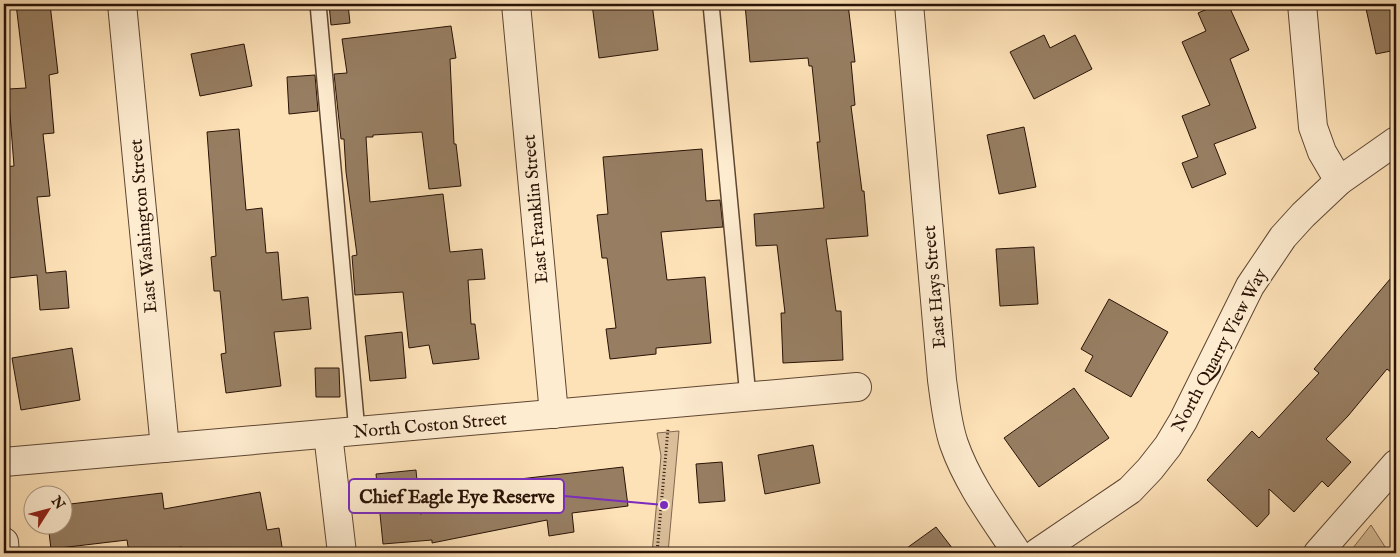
<svg xmlns="http://www.w3.org/2000/svg" width="1400" height="557" font-family="'IM FELL English',serif">
<style>
.green{fill:#d9be99;stroke:#816850}
.building{fill:#977e62;stroke:#291306}
.lines{fill:none;stroke-linecap:round;stroke-linejoin:round}
.service-casing{stroke:#5e4632;stroke-width:18}
.minor-casing{stroke:#5e4632;stroke-width:30}
.path{stroke:#291306;stroke-width:3;stroke-dasharray:1 2.5;stroke-linecap:butt}
.service{stroke:#feecd0;stroke-width:15}
.minor{stroke:#feecd0;stroke-width:28}
.labels{text-anchor:middle;stroke-width:5;stroke-linejoin:round;paint-order:stroke}
.street-label{font-size:18px;fill:#291306;stroke:#feecd0}
.leader{fill:none;stroke:#7b2cbf;stroke-width:2}
.callout-dot{fill:#7b2cbf;stroke:#feecd0;stroke-width:2}
.callout{fill:#feecd0;stroke:#7b2cbf;stroke-width:2}
.callout-label{font-size:19px;text-anchor:middle;font-weight:bold;fill:#291306}
</style>
<rect width="100%" height="100%" fill="#fde1b7"/>
<filter id="stains"><feTurbulence type="fractalNoise" baseFrequency=".004" numOctaves="4"/><feColorMatrix values="0 0 0 0 .2 0 0 0 0 .09 0 0 0 0 .02 0 0 0 .5 -.17"/></filter>
<radialGradient id="worn" r=".72"><stop offset=".6" stop-color="#630" stop-opacity="0"/><stop offset="1" stop-color="#630" stop-opacity=".3"/></radialGradient>
<g class="green">
<path d="M679 431 668 553H652L661 456 657 433Z"/>
<path d="M1371 525 1389 553H1349Z"/>
</g>
<g class="building">
<path d="M16 4H50L58 73 49 75 54 133 43 134 50 196 37 197 46 273 66 271 69 308 40 310 37 275 8 278 5 254H4V167L14 166 8 89 26 88Z"/>
<path d="M329 4H348L350 23 331 25Z"/>
<path d="M592 4H652L658 50 599 58Z"/>
<path d="M745 4H848L855 62H851L855 105 851 106 862 191H864L868 236 826 239 836 311H841L843 360 783 363 781 313H785L777 245 756 246 754 214 824 208 817 142H820L812 66H809L808 58 750 62Z"/>
<path d="M1219 4H1228L1249 50 1230 59 1256 128 1214 144 1226 174 1192 188 1182 163 1198 157 1182 116 1210 105 1182 42 1206 31 1198 13Z"/>
<path d="M1365 4H1396V50L1376 54Z"/>
<path d="M451 26 456 58 450 59 454 144H456L461 186 429 189 422 132 373 135V137H366L370 202 443 194 450 252 482 249 485 279 468 280 471 324H475L479 359 433 364 429 345 409 348 403 292 355 295 352 256 357 255 346 172 344 139H341L334 74 347 73 342 39Z"/>
<path d="M1044 35 1050 48 1075 35 1092 69 1034 99 1010 52Z"/>
<path d="M244 44 252 86 200 96 191 54Z"/>
<path d="M315 75 318 111 289 114 287 77Z"/>
<path d="M1024 127 1036 187 999 194 987 135Z"/>
<path d="M239 129 246 210 262 208 266 253 278 252 282 300 308 297 311 329 274 332 281 386 226 393 221 354 226 353 220 291H214L211 257 216 256 207 132Z"/>
<path d="M702 149 706 201 720 200 723 227 661 232 667 280 705 277 711 343 656 348V354L610 359 606 329 616 328 607 258H602L597 215 608 214 603 157Z"/>
<path d="M1034 247 1038 304 1000 306 996 249Z"/>
<path d="M1396 272V376L1387 369 1348 416 1326 439 1351 462 1328 487 1322 481 1294 512 1269 489V514L1257 527 1207 480 1252 431 1259 438 1319 373 1314 369Z"/>
<path d="M1109 299 1168 332 1131 397 1085 371 1093 356 1081 349Z"/>
<path d="M402 332 406 378 370 381 365 336Z"/>
<path d="M72 348 80 400 21 410 12 358Z"/>
<path d="M315 368H339L340 397H316Z"/>
<path d="M1074 388 1109 438 1039 487 1004 438Z"/>
<path d="M813 445 820 483 765 494 758 455Z"/>
<path d="M722 462 725 501 699 503 696 464Z"/>
<path d="M623 467 628 506 572 513 574 532 549 536 547 520 432 543V540L383 544 376 474 416 470 420 514 460 506 457 491 511 480Z"/>
<path d="M260 492 267 530 279 528 283 553H183L182 547 129 553 127 540 51 549 48 524H62V505L162 493 164 509Z"/>
<path d="M936 527 956 553H900Z"/>
</g>
<g class="lines">
<defs>
<g id="service">
<path d="M318 4 357 431"/>
<path d="M711 4 748 397"/>
</g>
<g id="minor">
<path d="M122 4 165 448"/>
<path d="M516 4 554 414"/>
<path d="M909 4 942 380C945 401 947 424 954 444 968 484 994 518 1017 553"/>
<path d="M1302 4 1313 127 1322 152 1339 181"/>
<path d="M328 434 342 553"/>
<path d="M4 462 857 387"/>
<path d="M4 542 5 553"/>
<path d="M1037 553 1130 490 1150 469 1168 446 1183 421 1250 286 1283 237 1303 215 1339 181 1396 141"/>
<path d="M1318 553 1396 464"/>
</g>
</defs>
<use href="#service" class="service-casing"/>
<use href="#minor" class="minor-casing"/>
<path class="path" d="M657 553 668 429"/>
<use href="#service" class="service"/>
<use href="#minor" class="minor"/>
</g>
<g class="labels">
<g class="street-label">
<text transform="translate(535 209) rotate(-95)" y="6">East Franklin Street</text>
<text transform="translate(143 226) rotate(-95)" y="6">East Washington Street</text>
<text transform="translate(934 287) rotate(-95)" y="6">East Hays Street</text>
<text transform="translate(1219 350) rotate(-62)" y="6">North Quarry View Way</text>
<text transform="translate(430 425) rotate(-5)" y="6">North Coston Street</text>
</g>
</g>
<path class="leader" d="M664 505L564 496"/>
<circle class="callout-dot" cx="664" cy="505" r="5"/>
<rect class="callout" x="349" y="479" width="215" height="34" rx="5"/>
<g class="callout-label">
<text x="457" y="503">Chief Eagle Eye Reserve</text>
</g>
<rect width="1400" height="557" fill="none" stroke="#fde1b7" stroke-width="20"/>
<rect x="5" y="5" width="1390" height="547" fill="none" stroke="#291306" stroke-width="2.5"/>
<rect x="10" y="10" width="1380" height="537" fill="none" stroke="#291306"/>
<g transform="translate(48 510) rotate(54)"><circle r="24" fill="#feecd0" stroke="#a9957f"/>
<path d="M0-4L9 19L0 12L-9 19Z" fill="#8f2418"/>
<text y="-8" font-size="14" font-weight="bold" text-anchor="middle" fill="#291306">N</text>
</g>
<rect width="100%" height="100%" filter="url(#stains)"/>
<rect width="100%" height="100%" fill="url(#worn)"/>
</svg>
